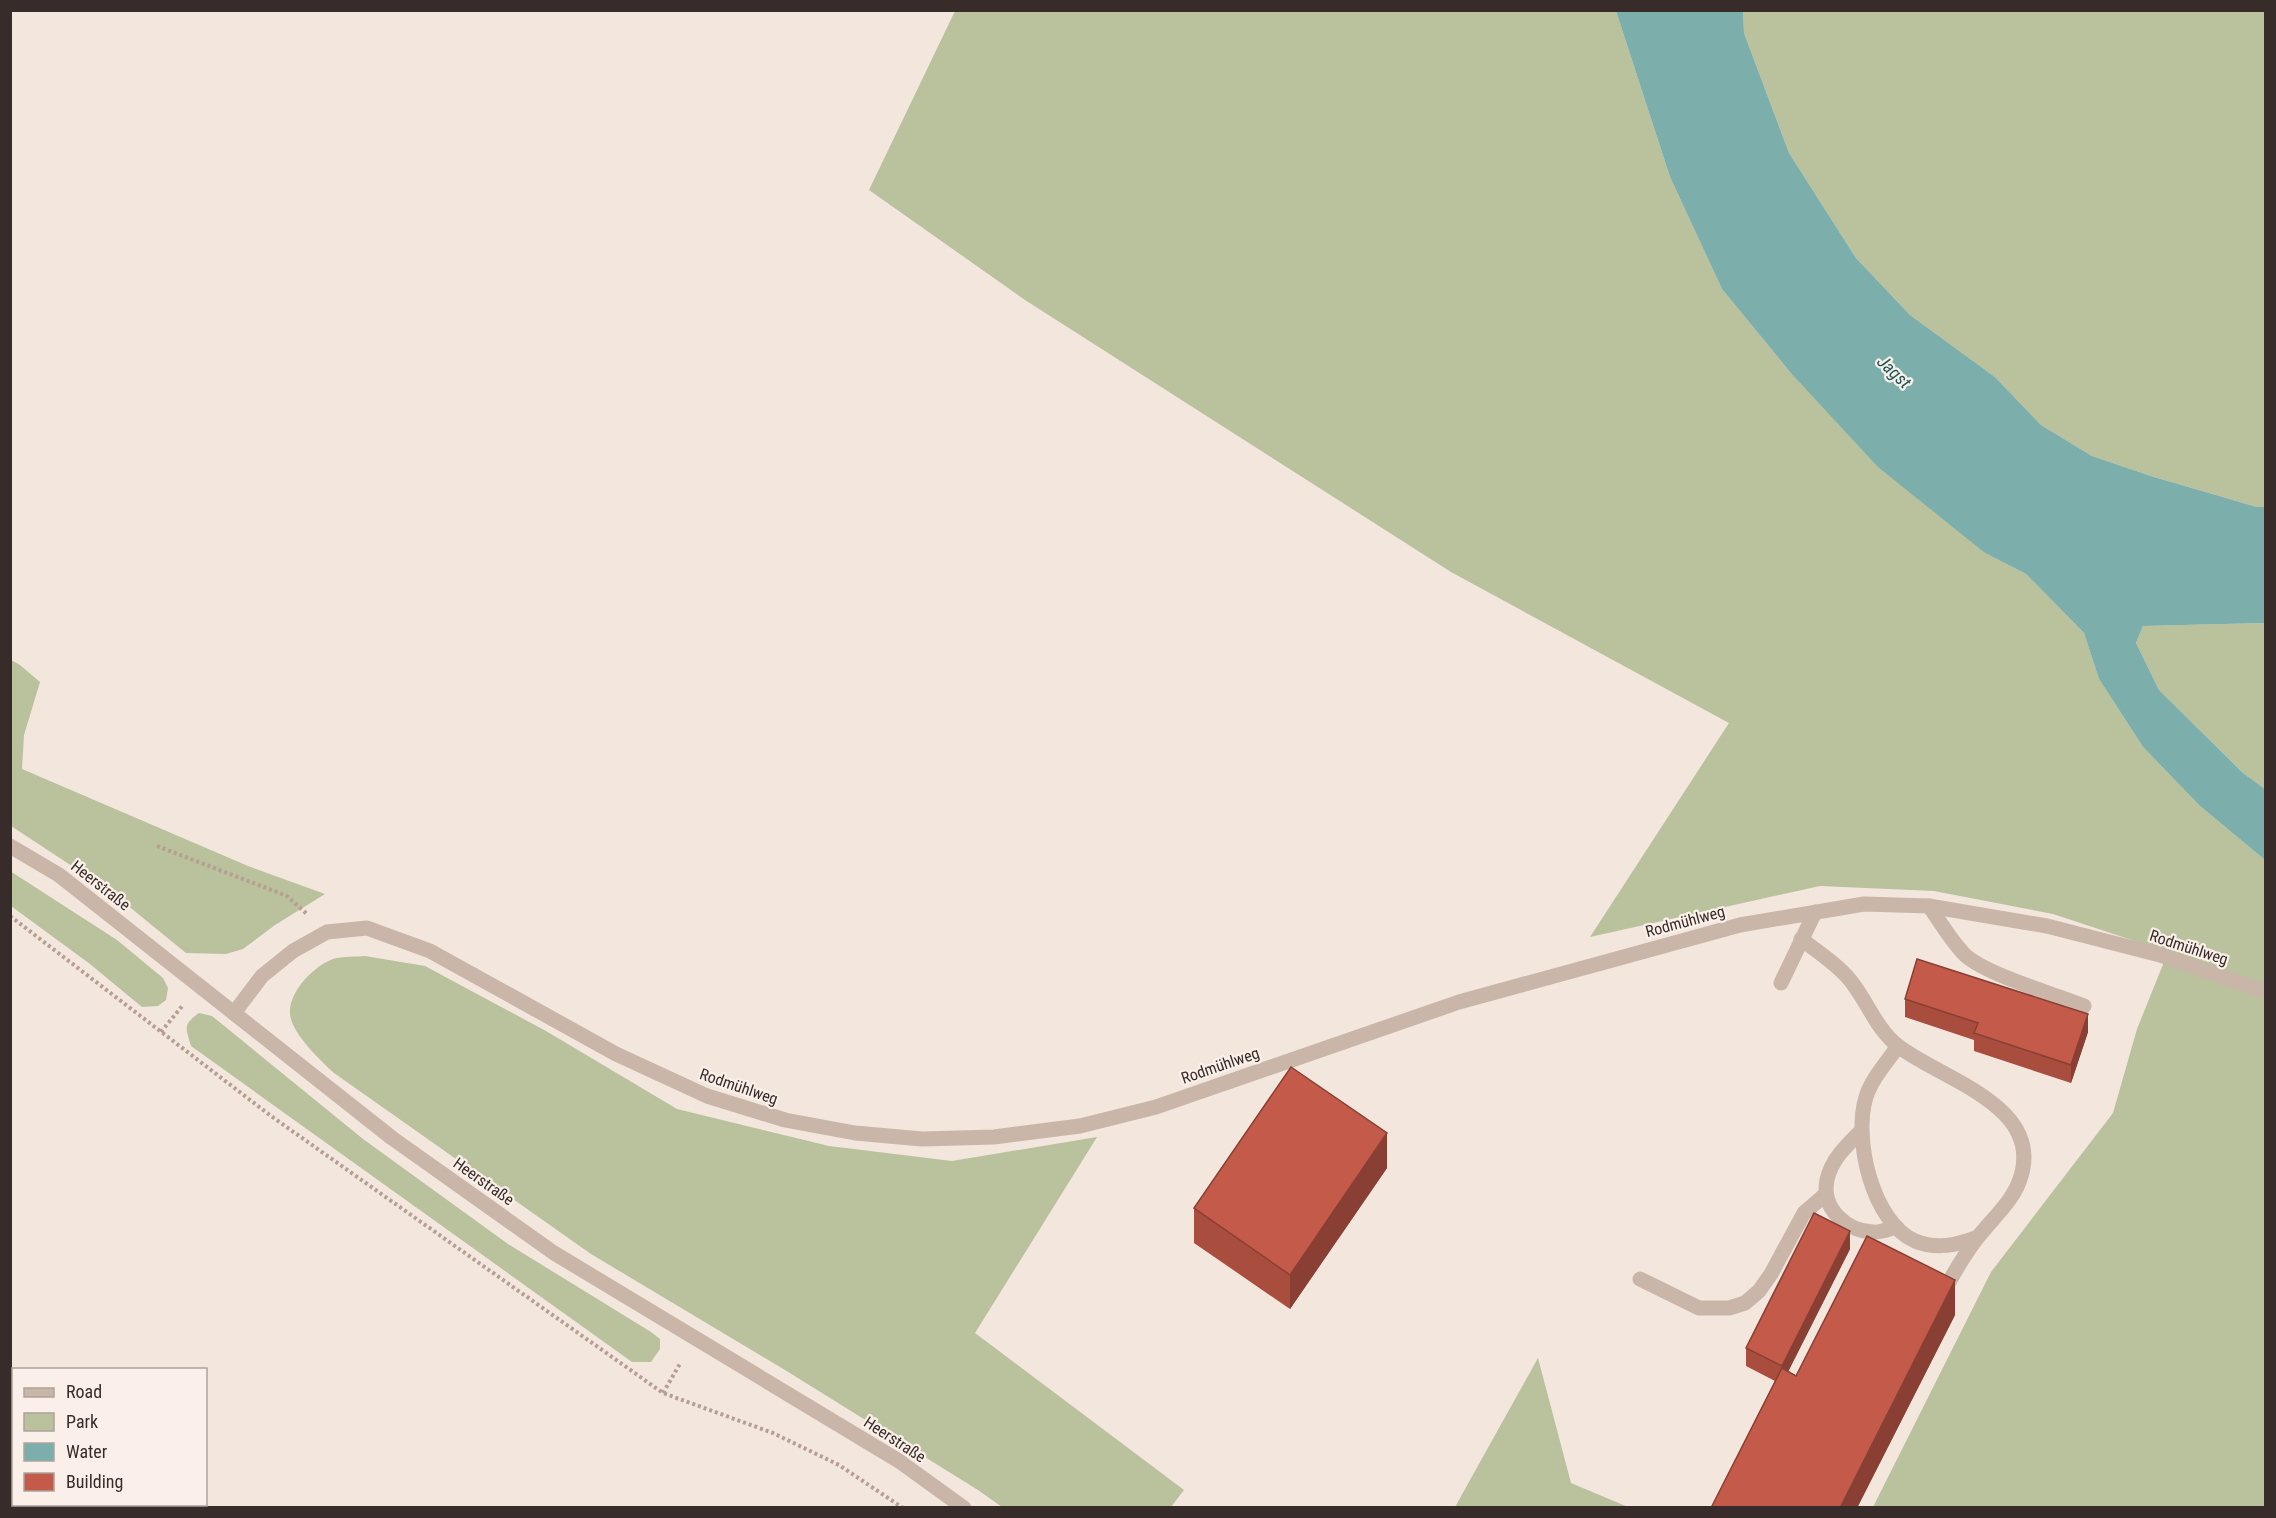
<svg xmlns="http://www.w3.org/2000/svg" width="2276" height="1518" font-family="'Roboto Condensed',sans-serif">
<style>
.green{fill:#b9c19d}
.water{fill:#7cafac}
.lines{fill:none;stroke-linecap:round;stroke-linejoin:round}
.path{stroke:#b69e93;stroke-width:4;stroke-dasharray:3 3;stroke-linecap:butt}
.minor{stroke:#cab5a9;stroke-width:15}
.wall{fill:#a94d3f}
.shaded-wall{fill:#893f33}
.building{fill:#c45a49;stroke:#893f33;stroke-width:1.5}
.labels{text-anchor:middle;stroke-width:4.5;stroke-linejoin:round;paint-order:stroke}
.street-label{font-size:16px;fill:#372c29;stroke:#faf0e9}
.water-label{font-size:18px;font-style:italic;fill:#1f5856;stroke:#faf0e9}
</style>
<rect width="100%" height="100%" fill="#f2e6dd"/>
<g class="green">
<path d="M955 11H1616L1670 177 1722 289 1790 372 1985 553 2026 574 2084 633 2099 679 2143 747 2200 806 2265 860V1507H1873L1991 1272 2113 1113 2137 1029 2168 952 2053 914 1934 891 1820 886 1590 937 1729 723 1451 572 1025 300 869 190Z"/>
<path d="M1743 11H2265V507H2257L2154 477 2092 456 2041 425 1995 377 1910 315 1856 258 1789 153 1744 33Z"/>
<path d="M2265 623V789L2243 773 2159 690 2136 643 2143 626Z"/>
<path d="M11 660 20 665 40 682 24 735 22 769 248 866 325 894 275 925 243 949 226 954 186 953 110 891 11 826Z"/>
<path d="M10 871 117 940 163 978 168 988 166 1000 158 1006 142 1007 90 964 11 906Z"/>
<path d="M365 956 425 966 546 1031 677 1109 829 1146 952 1161 1097 1137 975 1333 1184 1490 1171 1507H1002L978 1490 785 1370 591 1254 334 1073C320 1060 296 1037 291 1019 284 996 313 966 333 959 343 956 356 957 365 956Z"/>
<path d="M199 1013 212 1016 363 1139 508 1244 651 1332 660 1339V1349L651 1362H632L191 1046C186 1028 182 1025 199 1013Z"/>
<path d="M1538 1358 1571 1483 1628 1507H1455Z"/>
</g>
<path class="water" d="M1616 11H1743L1744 33 1789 153 1856 258 1910 315 1995 377 2041 425 2092 456 2154 477 2257 507H2265V623L2143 626 2136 643 2159 690 2243 773 2265 789V860L2200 806 2143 747 2099 679 2084 633 2026 574 1985 553 1878 467 1790 372 1722 289 1670 177Z"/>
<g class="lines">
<g class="path">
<path d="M157 846 287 896 307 914"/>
<path d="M10 916 271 1116 663 1393 773 1433 839 1465 903 1508"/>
<path d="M161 1032 183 1005"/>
<path d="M663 1393 681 1362"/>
</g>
<g class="minor">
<path d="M10 846 59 875 392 1138 554 1253 899 1461 964 1508"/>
<path d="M1929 906C1941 923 1951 941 1965 955 1987 975 2054 994 2084 1006"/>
<path d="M1801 939C1818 952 1837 964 1850 980 1868 1002 1876 1029 1898 1046 1942 1080 2048 1106 2019 1182 2011 1203 1992 1219 1978 1237 1964 1255 1953 1274 1942 1295"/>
<path d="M1781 983 1815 912"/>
<path d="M234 1013 262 976 293 951 327 932 367 928 430 951 616 1054 707 1096 785 1120 855 1133 922 1139 994 1137 1080 1126 1156 1107 1459 1002 1740 925 1864 904 1929 906 2047 926 2160 955 2266 992"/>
<path d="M1898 1046C1887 1062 1872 1078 1866 1097 1853 1138 1872 1222 1915 1241 1937 1250 1957 1245 1978 1237"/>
<path d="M1861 1131C1847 1145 1831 1160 1827 1180 1821 1208 1846 1231 1873 1232 1880 1233 1889 1229 1896 1227"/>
<path d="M1640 1279 1699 1308H1729L1745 1303 1759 1291 1771 1274 1804 1213 1826 1194"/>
</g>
</g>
<g class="wall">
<path d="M1905 999 2088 1032 2071 1083 1974 1051V1040L1905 1017Z"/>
<path d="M1387 1168 1290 1309 1194 1243V1208Z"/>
<path d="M1850 1249 1788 1371 1796 1376 1955 1315 1857 1508H1711L1775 1381 1746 1366V1348Z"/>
</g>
<g class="shaded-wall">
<path d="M2088 1014V1032L2071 1083V1065Z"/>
<path d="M1387 1133V1168L1290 1309V1275Z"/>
<path d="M1850 1231V1249L1782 1384V1366Z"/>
<path d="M1955 1280V1315L1857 1508H1840Z"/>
</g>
<g class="building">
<path d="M1917 959 2088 1014 2071 1065 1974 1033 1978 1023 1905 999Z"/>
<path d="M1291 1067 1387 1133 1290 1275 1194 1208Z"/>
<path d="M1814 1213 1850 1231 1782 1366 1746 1348Z"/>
<path d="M1867 1236 1955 1280 1840 1508H1711L1782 1368 1796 1376Z"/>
</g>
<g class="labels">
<g class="street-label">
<text transform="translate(101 885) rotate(38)" y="6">Heerstraße</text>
<text transform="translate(1685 921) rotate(-15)" y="6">Rodmühlweg</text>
<text transform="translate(2189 947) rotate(18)" y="6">Rodmühlweg</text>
<text transform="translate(1220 1065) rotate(-19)" y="6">Rodmühlweg</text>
<text transform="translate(739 1086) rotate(19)" y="6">Rodmühlweg</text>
<text transform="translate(484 1181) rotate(35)" y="6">Heerstraße</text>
<text transform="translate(895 1439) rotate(33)" y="6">Heerstraße</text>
</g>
<g class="water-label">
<text transform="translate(1894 372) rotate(44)" y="6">Jagst</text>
</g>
</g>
<rect width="2276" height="1518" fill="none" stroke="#372c29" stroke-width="24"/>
<rect x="12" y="1368" width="195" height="138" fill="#faf0e9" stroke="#aca29c" stroke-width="1.5"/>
<rect x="24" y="1388" width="30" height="9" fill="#cab5a9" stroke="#aca29c" stroke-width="1.5"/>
<text x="66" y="1398" font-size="18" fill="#372c29">Road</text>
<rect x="24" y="1413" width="30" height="18" fill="#b9c19d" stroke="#aca29c" stroke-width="1.5"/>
<text x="66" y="1428" font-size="18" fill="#372c29">Park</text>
<rect x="24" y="1443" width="30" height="18" fill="#7cafac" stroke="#aca29c" stroke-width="1.5"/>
<text x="66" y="1458" font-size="18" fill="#372c29">Water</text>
<rect x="24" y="1473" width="30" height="18" fill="#c45a49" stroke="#aca29c" stroke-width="1.5"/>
<text x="66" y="1488" font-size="18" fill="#372c29">Building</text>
</svg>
